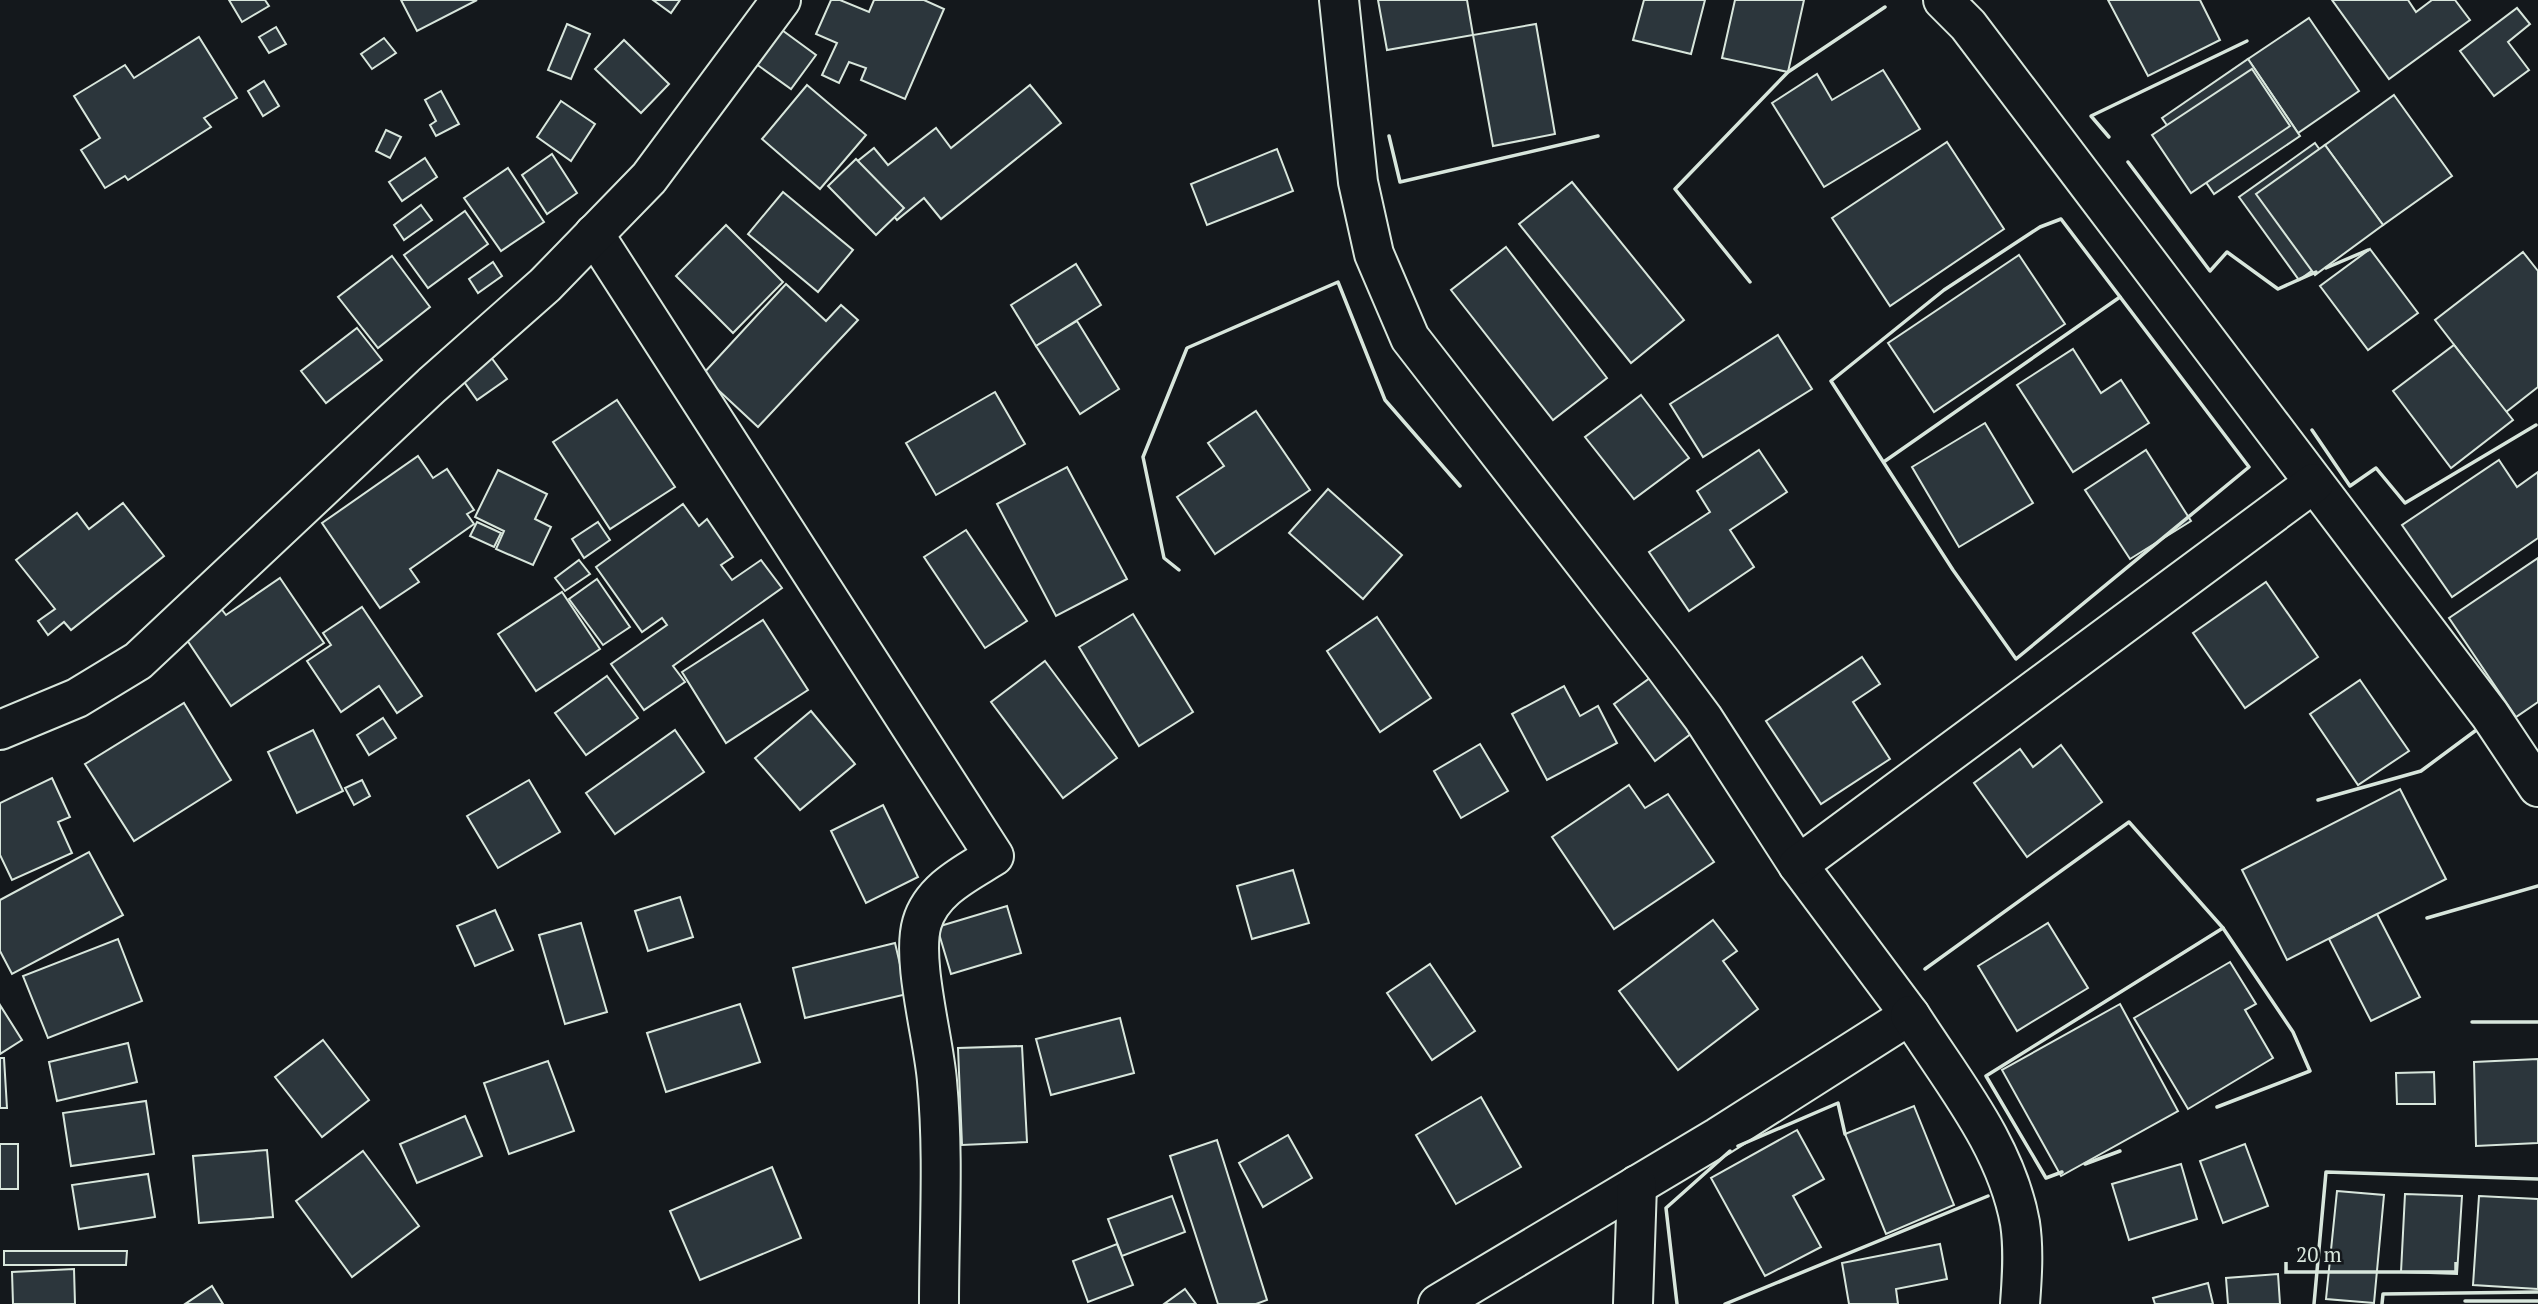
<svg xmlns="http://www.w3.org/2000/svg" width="2538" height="1304" font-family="'PT Serif',serif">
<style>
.building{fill:#2c363c;stroke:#d8e6dc;stroke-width:2}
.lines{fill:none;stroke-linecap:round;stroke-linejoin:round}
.street-casing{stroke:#d8e6dc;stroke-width:42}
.street{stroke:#14181c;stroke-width:38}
.wall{stroke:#d8e6dc;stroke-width:3.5}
</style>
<rect width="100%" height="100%" fill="#14181c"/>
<g class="building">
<path d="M229 0H265L269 6 242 22Z"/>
<path d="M401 0H477L417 31Z"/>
<path d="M653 0H680L671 13Z"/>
<path d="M831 0H840L869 12 874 0H924L944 9 905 99 861 80 866 68 849 62 839 83 822 75 837 43 816 34Z"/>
<path d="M1378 0H1467L1473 35 1387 50Z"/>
<path d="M1644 0H1705L1691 54 1633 40Z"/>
<path d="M1735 0H1804L1788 72 1722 58Z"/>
<path d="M2108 0H2200L2220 40 2148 76Z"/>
<path d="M2332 0H2408L2416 12 2432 0H2455L2470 20 2389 79Z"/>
<path d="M2517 8 2530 24 2508 42 2529 70 2494 96 2460 51Z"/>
<path d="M2309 18 2359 91 2298 133 2248 59Z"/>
<path d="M771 22 816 55 791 89 745 56Z"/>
<path d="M567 24 590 34 571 79 548 70Z"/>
<path d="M1536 24 1555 134 1493 146 1473 35Z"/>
<path d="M276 27 286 44 269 53 259 37Z"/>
<path d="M199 37 237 98 204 118 211 127 128 180 125 176 105 188 81 150 100 138 74 96 125 65 134 78Z"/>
<path d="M384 38 396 53 372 69 361 54Z"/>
<path d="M624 40 669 84 641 113 595 69Z"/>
<path d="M2248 59 2300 136 2214 194 2162 118Z"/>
<path d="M2252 69 2290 126 2191 193 2152 135Z"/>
<path d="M1883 70 1920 129 1824 187 1772 103 1817 74 1832 100Z"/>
<path d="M264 81 279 106 263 116 248 91Z"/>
<path d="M807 85 866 135 820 189 762 139Z"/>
<path d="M1030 85 1061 123 941 219 924 198 897 220 854 164 874 148 888 165 936 128 951 148Z"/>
<path d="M441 91 459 124 436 136 430 125 436 121 425 100Z"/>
<path d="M2394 95 2452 176 2383 225 2325 145Z"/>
<path d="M561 101 595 124 571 161 537 137Z"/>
<path d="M386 130 401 137 390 158 376 151Z"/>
<path d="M1947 142 2004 229 1890 306 1832 218Z"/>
<path d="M2315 143 2374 226 2299 280 2239 197Z"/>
<path d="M2325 145 2383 225 2315 275 2256 194Z"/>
<path d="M1277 149 1293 191 1207 225 1191 184Z"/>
<path d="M552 154 577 193 547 214 522 175Z"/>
<path d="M425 158 437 177 402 201 389 182Z"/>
<path d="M856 159 904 208 876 235 828 186Z"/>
<path d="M508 168 544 222 501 251 464 198Z"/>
<path d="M1572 182 1684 320 1631 363 1519 224Z"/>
<path d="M783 192 853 250 818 292 748 234Z"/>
<path d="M421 205 432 220 404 240 394 225Z"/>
<path d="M465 211 488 244 428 288 404 255Z"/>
<path d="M726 225 783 282 733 333 676 276Z"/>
<path d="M1506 247 1607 378 1553 420 1451 290Z"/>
<path d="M2370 249 2418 313 2368 350 2320 286Z"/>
<path d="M2523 252 2538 271V387L2506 412 2435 320Z"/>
<path d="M2019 255 2065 324 1934 412 1888 343Z"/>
<path d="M392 256 430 307 378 348 338 297Z"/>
<path d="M493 262 502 276 478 293 469 279Z"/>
<path d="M1076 264 1101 305 1036 346 1011 305Z"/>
<path d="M786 284 826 321 841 305 858 320 758 427 702 375Z"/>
<path d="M1077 321 1119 389 1080 414 1036 346Z"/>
<path d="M357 328 382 360 326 403 301 371Z"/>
<path d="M1778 335 1812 389 1703 457 1670 404Z"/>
<path d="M2454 345 2513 420 2451 468 2393 391Z"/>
<path d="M485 349 507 379 477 400 455 369Z"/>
<path d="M2073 349 2101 393 2121 380 2149 423 2073 472 2017 385Z"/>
<path d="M995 392 1025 444 936 495 906 443Z"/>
<path d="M1641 395 1689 458 1634 499 1585 437Z"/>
<path d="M617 400 675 487 610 529 553 442Z"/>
<path d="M1256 411 1310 490 1215 554 1177 497 1224 466 1208 443Z"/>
<path d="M1985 423 2033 503 1959 547 1912 467Z"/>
<path d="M1759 450 1787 492 1730 530 1754 567 1689 611 1649 552 1710 512 1697 491Z"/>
<path d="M2146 450 2191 521 2130 559 2085 490Z"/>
<path d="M418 456 433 478 447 469 474 510 467 514 474 524 410 569 419 582 380 608 322 523Z"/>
<path d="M2499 460 2517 487 2538 472V538L2452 597 2402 525Z"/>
<path d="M1067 467 1127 579 1056 616 997 504Z"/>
<path d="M498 470 547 494 535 519 551 527 533 565 496 549 504 531 475 517Z"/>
<path d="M1328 489 1402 555 1363 599 1289 533Z"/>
<path d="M123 503 164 556 71 630 64 622 48 635 38 621 55 609 16 560 77 513 89 529Z"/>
<path d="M683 504 699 526 707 519 733 557 721 565 732 580 761 560 782 588 673 666 685 682 644 710 611 664 667 625 662 618 642 632 596 567Z"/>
<path d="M477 522 501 533 494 547 470 536Z"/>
<path d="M598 522 610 540 584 558 572 539Z"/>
<path d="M966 530 1027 621 985 648 924 557Z"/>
<path d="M2538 558V702L2516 717 2449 618Z"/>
<path d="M579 560 590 574 565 591 555 578Z"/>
<path d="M280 578 324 643 231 706 181 631 219 606 226 615Z"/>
<path d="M597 579 630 627 603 645 569 599Z"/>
<path d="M2266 582 2318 657 2245 708 2193 633Z"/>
<path d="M562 592 600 649 536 691 498 634Z"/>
<path d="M362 607 422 696 397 713 379 686 341 712 307 661 331 645 323 633Z"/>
<path d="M1133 614 1193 712 1139 746 1079 647Z"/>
<path d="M1377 617 1431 698 1380 732 1327 651Z"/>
<path d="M763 620 808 690 726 743 682 672Z"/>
<path d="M1862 657 1880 684 1853 702 1890 759 1821 804 1766 721Z"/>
<path d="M1045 661 1117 758 1063 798 991 702Z"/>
<path d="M607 676 638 718 586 755 555 713Z"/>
<path d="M1650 678 1692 733 1655 761 1614 704Z"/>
<path d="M2360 680 2409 751 2358 785 2310 714Z"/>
<path d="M1564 686 1580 716 1598 706 1617 743 1547 780 1512 714Z"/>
<path d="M184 703 231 780 134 841 85 764Z"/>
<path d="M811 711 855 764 800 810 755 758Z"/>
<path d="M383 718 396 738 369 755 357 735Z"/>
<path d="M313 730 343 791 297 813 268 752Z"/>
<path d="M675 730 704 772 615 834 586 793Z"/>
<path d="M1480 744 1508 791 1461 818 1434 771Z"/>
<path d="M2061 745 2102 802 2027 857 1974 783 2020 749 2033 767Z"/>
<path d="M52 778 70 817 58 822 72 853 12 880 0 855V803Z"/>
<path d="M362 780 370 796 354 805 345 788Z"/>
<path d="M529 780 560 832 498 868 467 816Z"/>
<path d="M1629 785 1645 808 1668 794 1714 862 1614 929 1552 837Z"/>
<path d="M2400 789 2446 879 2287 960 2242 870Z"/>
<path d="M883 805 918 877 866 903 831 831Z"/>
<path d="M89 852 123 915 12 974 0 951V900Z"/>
<path d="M1293 870 1309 923 1252 939 1237 886Z"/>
<path d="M680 897 693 937 648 951 635 911Z"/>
<path d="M1007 906 1021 953 951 974 937 927Z"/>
<path d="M495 910 513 950 475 966 457 926Z"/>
<path d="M2377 914 2420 997 2371 1021 2329 939Z"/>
<path d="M1713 920 1737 951 1723 961 1758 1009 1678 1070 1619 991Z"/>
<path d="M581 923 607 1012 565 1024 539 935Z"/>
<path d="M2048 923 2088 988 2017 1031 1978 966Z"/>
<path d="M118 939 142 1001 48 1038 23 976Z"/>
<path d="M895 943 907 994 805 1018 793 968Z"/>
<path d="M2230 962 2256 1004 2245 1010 2273 1058 2188 1109 2134 1018Z"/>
<path d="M1430 964 1475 1031 1432 1060 1387 993Z"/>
<path d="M740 1004 760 1062 666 1092 647 1033Z"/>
<path d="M2120 1004 2178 1111 2061 1176 2002 1070Z"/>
<path d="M0 1005 22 1040 0 1054Z"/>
<path d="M1120 1018 1134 1073 1051 1095 1036 1039Z"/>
<path d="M323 1040 369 1100 322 1137 275 1077Z"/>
<path d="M128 1043 137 1082 57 1101 49 1062Z"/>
<path d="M1022 1046 1027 1142 962 1145 958 1048Z"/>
<path d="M0 1058H4L7 1108H0Z"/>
<path d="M2538 1059V1143L2476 1146 2474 1062Z"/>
<path d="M548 1061 574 1131 509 1154 484 1083Z"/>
<path d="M2434 1072 2435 1104H2397L2396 1073Z"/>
<path d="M1481 1097 1521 1167 1456 1204 1416 1135Z"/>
<path d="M146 1101 154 1154 71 1166 63 1113Z"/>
<path d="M1914 1106 1954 1205 1886 1234 1845 1134Z"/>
<path d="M465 1116 482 1156 417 1183 400 1144Z"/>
<path d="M1797 1130 1824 1179 1793 1196 1821 1247 1765 1276 1711 1178Z"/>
<path d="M1288 1135 1312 1178 1263 1207 1239 1163Z"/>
<path d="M1217 1140 1267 1300 1256 1304H1218L1170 1156Z"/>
<rect x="0" y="1144" width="18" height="45"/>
<path d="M2245 1144 2268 1206 2223 1223 2200 1161Z"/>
<path d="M267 1150 273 1217 199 1223 193 1156Z"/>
<path d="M363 1151 419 1226 352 1277 296 1201Z"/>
<path d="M2181 1164 2197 1219 2129 1240 2112 1184Z"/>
<path d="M772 1167 801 1238 700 1280 670 1211Z"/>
<path d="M148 1174 155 1217 79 1229 72 1185Z"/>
<path d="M2337 1191 2384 1195 2374 1303 2326 1299Z"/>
<path d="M2405 1194 2462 1196 2457 1274 2401 1272Z"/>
<path d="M1172 1196 1185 1232 1122 1256 1108 1219Z"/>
<path d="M2479 1196 2538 1199V1289L2473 1285Z"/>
<path d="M1117 1244 1133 1285 1088 1302 1073 1261Z"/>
<path d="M1940 1244 1947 1279 1896 1289 1898 1304H1849L1842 1263Z"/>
<path d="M4 1251H127L126 1265H4Z"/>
<path d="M74 1269 75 1304H13L12 1272Z"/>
<path d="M2278 1274 2280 1304H2228L2226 1278Z"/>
<path d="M2208 1283 2213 1304H2155L2153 1298Z"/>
<path d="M212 1286 223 1304H185Z"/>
<path d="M1185 1289 1196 1304H1164Z"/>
</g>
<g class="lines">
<defs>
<g id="street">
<path d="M1339 0 1358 182 1374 254 1410 338 1662 663 1703 718 1798 865 1910 1015 1718 1137 1438 1304"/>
<path d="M1943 0 1968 25 2490 715 2538 787"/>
<path d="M594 234 994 856C967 873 932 889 922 923 911 960 934 1040 937 1081 944 1155 939 1230 939 1304"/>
<path d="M0 730 77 698 138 661 432 385 545 285 649 178 781 0"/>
<path d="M1798 865 2314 483"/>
<path d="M1910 1015C1952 1081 2006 1145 2020 1223 2024 1249 2022 1278 2020 1304"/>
<path d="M1633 1304 1637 1185"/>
</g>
</defs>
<use href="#street" class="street-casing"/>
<use href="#street" class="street"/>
<g class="wall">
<path d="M1389 136 1400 182 1598 136"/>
<path d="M2109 137 2091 116 2247 41"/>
<path d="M2128 162 2210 271 2227 252 2278 289 2316 272"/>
<path d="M2061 219 2249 467 2016 659 1953 570 1831 381 1944 290 2040 227Z"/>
<path d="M2326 268 2368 250"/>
<path d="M1750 282 1675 189 1788 72 1885 7"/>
<path d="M2312 430 2350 486 2376 468 2405 503 2536 425"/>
<path d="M1885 461 2120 297"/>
<path d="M1179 570 1164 558 1143 457 1187 348 1338 282 1385 400 1460 486"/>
<path d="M2318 800 2421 771 2475 731"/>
<path d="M2427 918 2538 886"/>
<path d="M1925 969 2129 822 2223 928"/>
<path d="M2472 1022H2538"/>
<path d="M1738 1146 1838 1103 1845 1134"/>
<path d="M2085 1164 2120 1151"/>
<path d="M2062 1172 2046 1178 1986 1076 2223 928 2293 1032 2310 1071 2217 1107"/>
<path d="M2465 1301H2538"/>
<path d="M1677 1304 1666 1208 1730 1151"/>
<path d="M1725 1304 1988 1196"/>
<path d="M2314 1304 2326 1172 2538 1179"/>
<path d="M2382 1304 2383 1294 2538 1292"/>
</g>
</g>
<path d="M2286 1262v10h170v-10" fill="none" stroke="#d8e6dc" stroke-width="3.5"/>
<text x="2296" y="1262" font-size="21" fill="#d8e6dc" stroke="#14181c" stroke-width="5" paint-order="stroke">20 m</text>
</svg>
